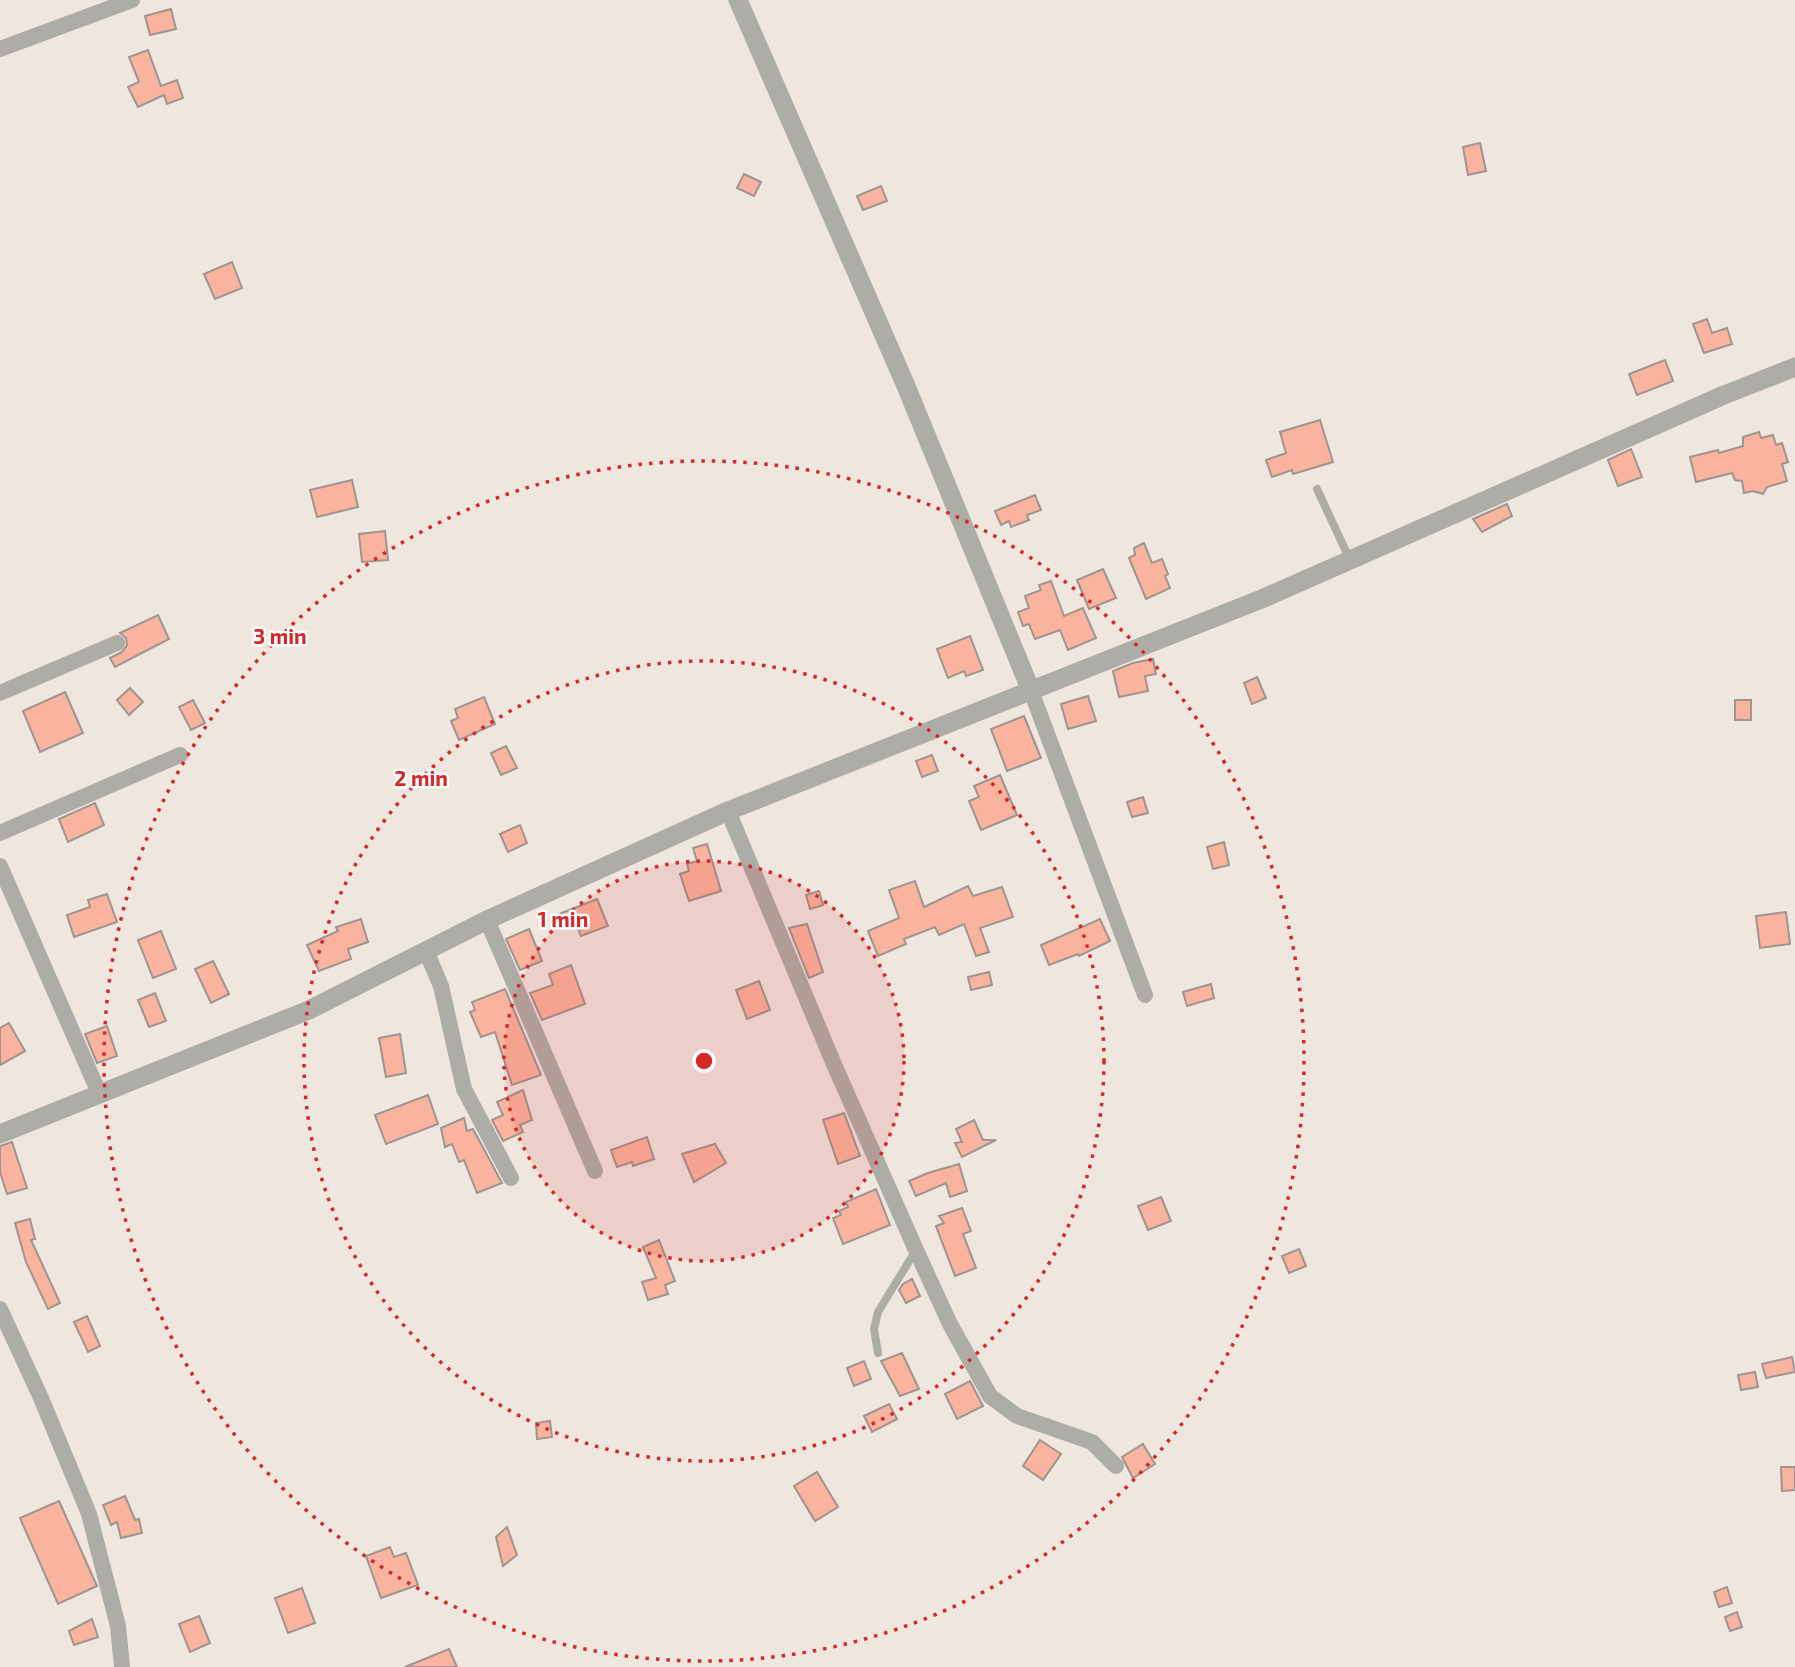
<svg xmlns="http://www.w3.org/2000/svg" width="1795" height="1667" font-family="'Exo 2',sans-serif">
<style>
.building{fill:#fab39f;stroke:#9f9490;stroke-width:2}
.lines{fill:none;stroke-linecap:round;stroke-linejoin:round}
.service{stroke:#adaca7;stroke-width:8}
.minor{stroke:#adaca7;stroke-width:16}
.tertiary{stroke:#adaca7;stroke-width:19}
.ring{fill:none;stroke:#d62828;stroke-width:3.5;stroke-dasharray:3.5 7}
.centre{fill:#d62828;stroke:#fff;stroke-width:3.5}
.ring-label{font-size:21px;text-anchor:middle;font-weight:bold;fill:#d62828;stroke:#fff;stroke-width:5;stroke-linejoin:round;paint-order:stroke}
</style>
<rect width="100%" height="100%" fill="#efe6de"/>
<g class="building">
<path d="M171 9 176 29 150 35 145 16Z"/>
<path d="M148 50 161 86 177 80 183 98 167 104 164 95 138 107 128 87 139 82 129 57Z"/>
<path d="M1480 143 1486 171 1468 175 1463 147Z"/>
<path d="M744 174 761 182 754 196 737 188Z"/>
<path d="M881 186 887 201 863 210 857 196Z"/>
<path d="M232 262 242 288 215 299 204 274Z"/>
<path d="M1707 319 1712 333 1727 328 1732 344 1704 353 1693 324Z"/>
<path d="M1665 360 1673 381 1637 395 1629 374Z"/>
<path d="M1320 420 1333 462 1293 474 1292 470 1272 477 1266 460 1286 453 1280 432Z"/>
<path d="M1759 432 1761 438 1773 435 1776 445 1782 443 1788 462 1782 464 1787 481 1767 487 1763 494 1753 491 1744 493 1742 481 1735 480 1732 473 1696 482 1690 457 1718 450 1719 453 1743 446V437Z"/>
<path d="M1631 449 1642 477 1618 486 1608 460Z"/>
<path d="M352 480 358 507 317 517 310 490Z"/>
<path d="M1035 495 1041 510 1027 515 1029 520 1011 527 1009 521 1001 525 995 511Z"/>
<path d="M1507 504 1512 516 1482 532 1473 519Z"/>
<path d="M385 531 388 560 362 562 359 534Z"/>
<path d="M1144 543 1152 563 1162 559 1168 574 1165 576 1170 588 1146 599 1129 558 1135 555 1134 548Z"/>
<path d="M1103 569 1116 598 1089 609 1077 580Z"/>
<path d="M1051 581 1064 616 1083 608 1096 638 1068 650 1060 630 1035 639 1029 624 1023 626 1018 612 1029 608 1025 596 1041 590 1039 585Z"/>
<path d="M158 615 169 639 115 667 110 658 122 652 127 645 126 638 120 633Z"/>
<path d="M970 636 983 670 966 676 964 671 948 678 937 649Z"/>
<path d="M1153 659 1156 674 1145 676 1148 691 1119 697 1113 671 1133 663Z"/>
<path d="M1257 677 1266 698 1252 704 1244 683Z"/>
<path d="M130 688 143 702 129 715 117 700Z"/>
<path d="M65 692 83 733 40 752 23 711Z"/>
<path d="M1088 696 1096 721 1068 729 1061 704Z"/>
<path d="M484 697 495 724 459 740 451 721 458 718 455 709Z"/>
<path d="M193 700 205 723 191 730 179 707Z"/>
<rect x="1735" y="700" width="16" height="20"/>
<path d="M1024 716 1041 758 1007 771 991 729Z"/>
<path d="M506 746 517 768 501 775 491 753Z"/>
<path d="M932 755 938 771 922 777 916 761Z"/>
<path d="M1000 775 1017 815 981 830 969 801 979 797 974 786Z"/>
<path d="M1143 797 1148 813 1132 817 1127 802Z"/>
<path d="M95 803 104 825 68 842 59 819Z"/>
<path d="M520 825 527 843 508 852 500 834Z"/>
<path d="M1224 842 1229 865 1213 869 1207 847Z"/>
<path d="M707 844 721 891 689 901 680 874 689 871 687 864 697 861 693 848Z"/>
<path d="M915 881 924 907 968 886 973 896 1002 887 1013 917 980 928 989 952 976 956 964 924 939 935 935 927 904 939 906 944 878 956 868 931 899 918 889 890Z"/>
<path d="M819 891 823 905 810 909 806 895Z"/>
<path d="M107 894 117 922 74 937 67 915 90 907 88 900Z"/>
<path d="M597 899 608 926 581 936 576 923 564 927 559 914Z"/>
<path d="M1786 912 1790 944 1760 948 1756 916Z"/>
<path d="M361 919 368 942 348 949 351 959 319 971 307 945 338 931 336 927Z"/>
<path d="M1100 919 1110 941 1079 956 1078 954 1049 965 1041 945Z"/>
<path d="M807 924 823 972 809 978 789 928Z"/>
<path d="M529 929 542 961 520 970 506 939Z"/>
<path d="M161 931 176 969 153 978 138 940Z"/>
<path d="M213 961 229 994 211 1003 195 969Z"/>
<path d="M571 965 585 1004 542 1020 530 993 553 985 549 974Z"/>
<path d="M989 972 992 985 971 990 968 977Z"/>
<path d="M759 981 770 1010 747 1019 736 990Z"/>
<path d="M1211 984 1214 998 1187 1006 1183 992Z"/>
<path d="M505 989 541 1075 512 1085 495 1032 481 1037 470 1012 475 1010 472 1002Z"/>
<path d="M155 993 166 1021 149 1027 138 1000Z"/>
<path d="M9 1023 25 1051 0 1065V1028Z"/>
<path d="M107 1026 117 1056 97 1063 85 1034Z"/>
<path d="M400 1034 406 1073 386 1077 379 1038Z"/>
<path d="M523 1090 532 1120 520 1125 523 1132 503 1141 492 1120 503 1115 497 1102Z"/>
<path d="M428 1095 438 1124 386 1144 375 1115Z"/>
<path d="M844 1113 860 1156 838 1164 823 1120Z"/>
<path d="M464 1118 467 1131 473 1129 502 1183 477 1193 464 1160 459 1162 452 1144 445 1147 441 1128Z"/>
<path d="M974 1120 983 1140H996L962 1157 955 1143 962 1142 956 1129Z"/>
<path d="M647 1137 654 1159 633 1166 632 1162 617 1167 611 1150Z"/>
<path d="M12 1142 27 1188 7 1194 0 1172V1146Z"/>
<path d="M715 1144 726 1163 694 1182 682 1154Z"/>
<path d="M959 1164 967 1191 950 1197 946 1183 916 1196 909 1181 928 1173Z"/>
<path d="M876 1189 890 1225 843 1244 833 1218 841 1215 839 1211 848 1207 846 1202Z"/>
<path d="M1161 1197 1171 1221 1148 1230 1138 1206Z"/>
<path d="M962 1208 971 1231 963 1234 976 1268 955 1276 936 1226 944 1223 939 1216Z"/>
<path d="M30 1219 35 1239 31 1240 60 1303 48 1309 26 1262 15 1223Z"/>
<path d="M659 1240 675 1281 665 1285 668 1294 648 1300 642 1282 656 1278 643 1247Z"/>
<path d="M1299 1249 1306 1266 1289 1273 1282 1256Z"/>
<path d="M912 1279 920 1296 906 1303 899 1290 903 1284Z"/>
<path d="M87 1316 100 1346 88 1352 74 1322Z"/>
<path d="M902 1353 919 1389 900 1396 881 1361Z"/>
<path d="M1792 1357 1795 1372 1766 1378 1762 1364Z"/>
<path d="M864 1361 871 1379 854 1386 847 1368Z"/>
<path d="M1755 1372 1758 1387 1741 1390 1738 1375Z"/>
<path d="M970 1381 983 1406 957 1419 945 1394Z"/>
<path d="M889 1404 897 1419 872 1432 864 1416Z"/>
<path d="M550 1421 552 1437 537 1439 536 1423Z"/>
<path d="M1040 1440 1061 1454 1043 1480 1023 1466Z"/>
<path d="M1143 1444 1155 1464 1133 1478 1122 1457Z"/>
<path d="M1781 1467H1795V1490L1782 1491Z"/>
<path d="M817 1472 838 1507 815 1521 794 1486Z"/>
<path d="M125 1496 135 1520 139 1519 142 1533 121 1538 117 1522 111 1525 103 1505Z"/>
<path d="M59 1501 97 1586 58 1604 20 1518Z"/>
<path d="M507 1527 517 1555 503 1566 496 1537Z"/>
<path d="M390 1547 394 1557 406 1553 418 1585 381 1598 366 1556Z"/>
<path d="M1727 1587 1732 1603 1719 1607 1714 1592Z"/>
<path d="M302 1588 315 1623 288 1633 275 1598Z"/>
<path d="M1737 1612 1742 1627 1730 1631 1725 1617Z"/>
<path d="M199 1616 210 1643 190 1652 179 1624Z"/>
<path d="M92 1619 98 1637 74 1645 69 1631Z"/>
<path d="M449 1649 457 1667H405Z"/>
</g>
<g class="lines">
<g class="service">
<path d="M1317 489 1350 560"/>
<path d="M878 1353 874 1329 878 1312 916 1250"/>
</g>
<g class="minor">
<path d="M0 49 132 0"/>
<path d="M1031 691 1145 995"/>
<path d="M0 693 117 643"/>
<path d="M728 811 833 1062 916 1250 950 1324 990 1396 1017 1416 1092 1442 1116 1466"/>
<path d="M0 833 180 755"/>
<path d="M0 866 99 1093"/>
<path d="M487 920 595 1171"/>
<path d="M426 951 441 986 464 1089 511 1178"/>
<path d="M0 1309 41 1398 89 1514 118 1626 122 1667"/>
</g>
<g class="tertiary">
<path d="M738 0 906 386 1031 691"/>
<path d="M0 1134 309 1010 487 920 728 811 1264 598 1724 395 1795 367"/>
</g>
</g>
<circle cx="704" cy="1061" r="200" fill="#d62828" fill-opacity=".12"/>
<g class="ring">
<circle cx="704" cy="1061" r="200"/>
<circle cx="704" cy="1061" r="400"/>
<circle cx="704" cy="1061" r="600"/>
</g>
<circle cx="704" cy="1061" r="10" class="centre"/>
<g class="ring-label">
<text x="280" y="644">3 min</text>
<text x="421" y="786">2 min</text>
<text x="563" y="927">1 min</text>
</g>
</svg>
